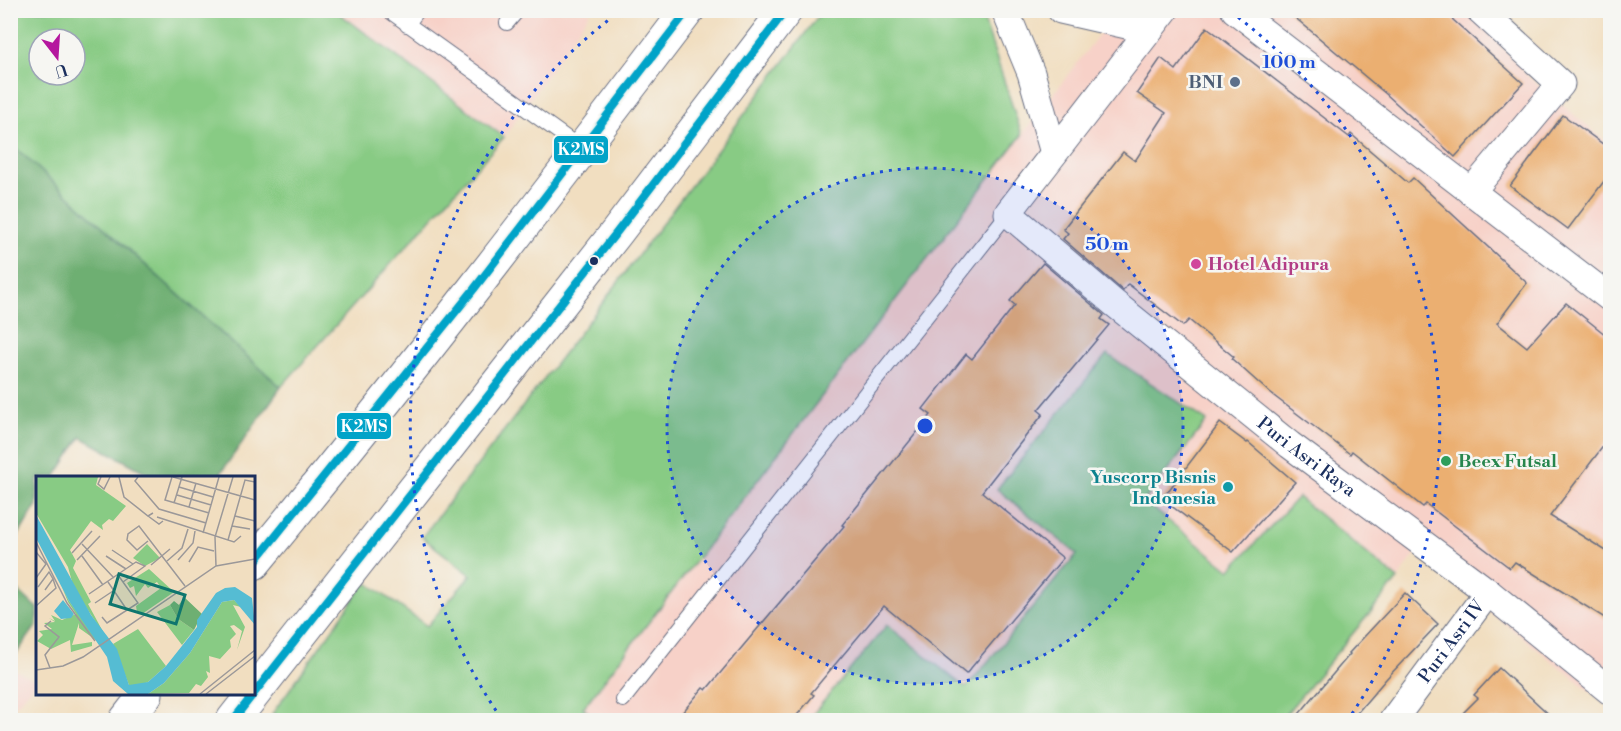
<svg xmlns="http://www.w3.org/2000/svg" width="1621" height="731" font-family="'Libre Bodoni',serif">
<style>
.built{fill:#f7d1c8}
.green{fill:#88cb84;stroke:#527d71;stroke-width:1.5;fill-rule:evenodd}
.forest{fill:#6eaf72;stroke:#446f68;stroke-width:1.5}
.building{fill:#ebaf71}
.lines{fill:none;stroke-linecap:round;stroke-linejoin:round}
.lane-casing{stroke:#666c80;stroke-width:16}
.street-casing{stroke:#666c80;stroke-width:29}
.highway-casing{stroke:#666c80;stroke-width:35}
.lane{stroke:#fff;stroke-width:14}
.street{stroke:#fff;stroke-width:27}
.highway{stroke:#fff;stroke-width:33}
.bus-1-casing{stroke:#f6f6f2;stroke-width:12}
.bus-1{stroke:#01a3c8;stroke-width:8}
.ring{fill:none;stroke:#1d4ed8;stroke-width:3;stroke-dasharray:3 6}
.service-dot{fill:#5c6f8a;stroke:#f6f6f2;stroke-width:2}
.bus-dot{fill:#1b2f5e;stroke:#f6f6f2;stroke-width:2}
.hotel-dot{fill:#d1479c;stroke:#f6f6f2;stroke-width:2}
.leisure-dot{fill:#2e9e5b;stroke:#f6f6f2;stroke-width:2}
.culture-dot{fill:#0f9aa8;stroke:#f6f6f2;stroke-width:2}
.labels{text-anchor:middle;stroke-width:5;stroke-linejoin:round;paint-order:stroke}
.service-label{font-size:18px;font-weight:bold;fill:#4e5e75;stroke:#f6f6f2;text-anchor:end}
.hotel-label{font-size:18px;font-weight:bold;fill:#b23c85;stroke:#f6f6f2;text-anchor:start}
.street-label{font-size:18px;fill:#1b2f5e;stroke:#f6f6f2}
.leisure-label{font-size:18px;font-weight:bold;fill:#27864d;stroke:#f6f6f2;text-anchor:start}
.culture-label{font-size:18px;font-weight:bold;fill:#0d838f;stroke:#f6f6f2;text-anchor:end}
.inset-road{fill:none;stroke:#9b9899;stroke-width:1.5}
.view{fill:#0f766e;fill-opacity:0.15;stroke:#0f766e;stroke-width:3}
.inset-edge{fill:none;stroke:#1b2f5e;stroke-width:3}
.centre{fill:#1d4ed8;stroke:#f6f6f2;stroke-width:3}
.ring-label{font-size:18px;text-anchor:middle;font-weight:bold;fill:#1d4ed8;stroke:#f6f6f2;stroke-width:5;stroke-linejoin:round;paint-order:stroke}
.line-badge{stroke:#f6f6f2;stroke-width:2}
.badge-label{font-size:16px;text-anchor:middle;font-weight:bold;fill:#fff}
</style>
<rect width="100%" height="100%" fill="#f6f6f2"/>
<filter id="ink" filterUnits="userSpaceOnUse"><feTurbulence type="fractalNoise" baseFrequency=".0167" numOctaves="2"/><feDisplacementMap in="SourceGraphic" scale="12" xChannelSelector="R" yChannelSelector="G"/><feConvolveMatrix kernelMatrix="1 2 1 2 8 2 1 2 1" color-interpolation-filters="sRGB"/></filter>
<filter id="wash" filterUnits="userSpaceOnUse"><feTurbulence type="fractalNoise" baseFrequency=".008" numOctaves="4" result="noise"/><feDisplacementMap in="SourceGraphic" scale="24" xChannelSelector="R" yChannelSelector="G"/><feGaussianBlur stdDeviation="1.35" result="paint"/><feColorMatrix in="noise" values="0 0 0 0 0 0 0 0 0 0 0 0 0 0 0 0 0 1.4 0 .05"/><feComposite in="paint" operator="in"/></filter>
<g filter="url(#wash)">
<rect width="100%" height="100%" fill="#f1dec0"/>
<g class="built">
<path d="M336 11H591L504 137Z"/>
<path d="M1117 11H1470L1531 79 1610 145V707L1416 553 1398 579 1298 497 1230 570 1144 501 1077 553 966 688 887 625 808 720H597L583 709Z"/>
<path d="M11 668 37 681 11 711Z"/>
</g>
<g class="green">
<path d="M11 10 336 11 504 137 281 387 11 144ZM39 39H75V75H39Z"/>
<path d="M822 11H981L1022 135 583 708 597 720H282L272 714 366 582 427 626 471 575 422 537 604 301Z"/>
<path d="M1107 354 1207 421 1144 501 1230 570 1298 497 1398 579 1281 720H808L887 625 966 688 1077 554 997 489Z"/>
</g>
<g class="forest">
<path d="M11 144 281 387 218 477H154L81 437 55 477 38 478 37 505 11 547Z"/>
<path d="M11 584 37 608V625L11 661Z"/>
</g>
<g id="blocks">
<g class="building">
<path d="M1286 10H1442L1523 83 1455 157 1386 94Z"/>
<path d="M1207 27 1349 137 1351 134 1408 183 1413 178 1527 283 1497 323 1527 347 1566 303 1611 339V436L1550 516 1611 554V622L1515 562 1510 568 1426 504 1423 507 1352 451 1350 454 1270 393 1232 359 1234 357 1189 320 1183 326 1128 284 1123 291 1063 239 1068 233 1063 229 1123 152 1135 161 1166 113 1137 93 1161 58 1176 70Z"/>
<path d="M1563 115 1611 150V172L1568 229 1510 186Z"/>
<path d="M1043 263 1104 315 1101 319 1109 325 1038 410 1043 414 982 492 1063 558 966 674 884 606 811 693 814 695 793 720H676L703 688 706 690 844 526 842 525 931 415 923 409 966 354 972 359 1015 305 1010 301Z"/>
<path d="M1220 423 1247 443 1248 442 1295 482 1233 552 1162 499Z"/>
<path d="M1405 593 1438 624 1386 679 1351 720H1294L1350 654 1349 653Z"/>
<path d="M1499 668 1555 720H1456L1478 698 1474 695Z"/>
</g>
</g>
</g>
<g filter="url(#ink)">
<use href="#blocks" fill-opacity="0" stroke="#666c80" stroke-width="1.5"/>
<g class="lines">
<defs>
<g id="lane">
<path d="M388 10 582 149"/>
<path d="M507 23 518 10"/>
<path d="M407 25 418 10"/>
<path d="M623 700 1008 213"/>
</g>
<g id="street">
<path d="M1005 10 1031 73 1054 153"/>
<path d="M1061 10 1149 30"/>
<path id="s1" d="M1165 10 1008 213 1115 304 1290 445 1488 592 1610 691"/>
<path d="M1235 10 1610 298"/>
<path d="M1471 192 1561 84 1480 10"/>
<path id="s2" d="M1393 720 1488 592"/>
</g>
<g id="highway">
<path d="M254 563C403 383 546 197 688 10"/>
<path d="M126 720 146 694"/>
<path d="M233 720 617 232 786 10"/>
</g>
</defs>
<use href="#lane" class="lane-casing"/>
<use href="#street" class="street-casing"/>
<use href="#highway" class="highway-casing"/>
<use href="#lane" class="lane"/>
<use href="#street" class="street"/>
<use href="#highway" class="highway"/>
<defs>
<g id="bus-1">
<path d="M254 563 474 289 688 10"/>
<path d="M233 720 617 232 786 10"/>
</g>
</defs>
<use href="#bus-1" class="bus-1-casing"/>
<use href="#bus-1" class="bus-1"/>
</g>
</g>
<circle cx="925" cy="426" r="258" fill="#1d4ed8" fill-opacity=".12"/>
<g class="ring">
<circle cx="925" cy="426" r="258"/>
<path d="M501 718A515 515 0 0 1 619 12M1231 12A515 515 0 0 1 1349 718"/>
</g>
<circle class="service-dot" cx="1235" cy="82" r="6"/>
<circle class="bus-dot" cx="594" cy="261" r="5"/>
<circle class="hotel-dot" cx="1196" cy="264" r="6"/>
<circle class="leisure-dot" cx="1446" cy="461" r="6"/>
<circle class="culture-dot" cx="1228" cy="487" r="6"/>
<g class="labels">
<g class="service-label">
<text x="1223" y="88">BNI</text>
</g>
<g class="hotel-label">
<text x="1208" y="270">Hotel Adipura</text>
</g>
<g class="street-label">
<text dy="6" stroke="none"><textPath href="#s1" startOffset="642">Puri Asri Raya</textPath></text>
<text dy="6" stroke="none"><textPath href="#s2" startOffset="98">Puri Asri IV</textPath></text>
</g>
<g class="leisure-label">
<text x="1458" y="467">Beex Futsal</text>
</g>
<g class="culture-label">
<text x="1216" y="483">Yuscorp Bisnis<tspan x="1216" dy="21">Indonesia</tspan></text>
</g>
</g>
<g transform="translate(36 476)">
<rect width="219" height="219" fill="#f1dec0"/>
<path d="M0 1H62L60 9 90 30 77 45 73 43 66 49 67 54 55 45 34 74 40 85 37 92 55 126 52 128 71 163 38 113 32 91 0 37ZM111 68 124 82 109 90 97 82ZM113 93 138 116 106 138 101 136 100 130 125 112 121 106 112 112 109 108 100 120 98 110 94 112 91 107ZM26 111 33 125 64 167 43 152V147L36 169 56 166V170L35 176 34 164 15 173 1 165 7 159 3 155 16 153 8 147 19 146 13 142 19 145 15 139 26 144 40 138 32 126ZM198 124 205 131 197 129 209 151 201 174 206 155 198 149 194 150 200 158 194 164 195 171 184 183 173 180 174 197 170 195 172 201 165 210 160 208 153 217 112 218 128 207 154 177 186 126ZM134 129 142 143 158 154 146 169 121 136ZM102 153 130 190 112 206 99 211 93 209 77 168Z" fill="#88cb84"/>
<path d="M148 121 166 138 158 154 142 143 134 129 138 125 143 129Z" fill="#6eaf72"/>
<path d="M0 39 55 139 81 173 93 209 112 206 130 190 161 151V144L180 117 189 112 199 111 216 122 219 149 198 124 186 126 154 177 128 207 112 218H92L77 205 71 181 33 125 0 62ZM27 124 38 138 35 142 25 143 18 135Z" fill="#55bcd3"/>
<path class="inset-road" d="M65 1 62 8 68 13 74 1M83 1 88 21 112 40 117 37M102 1 99 5 123 33 170 47M136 1 129 24 173 37M137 1 219 24M143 11 177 21M141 19 175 29M138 27 146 1M153 31 160 7M112 40 123 48 127 45M199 40 219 45M121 41 198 66 205 60M196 50 214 53M167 57 183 1M192 64 209 4 219 6M112 65 101 74 91 64 92 58 103 50 149 110M0 66 31 127 59 165M46 68 78 102M76 74 97 88M0 76 10 88 0 102M36 77 56 55M46 80 67 109M70 80 90 93M41 84 64 60M142 84 157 67 159 55M131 85 146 72 152 53M153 86 162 71 178 75M115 89 134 73M180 90 179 61 197 1M72 106 91 134M2 111 13 96 17 103 9 114M53 118 100 86 109 90 87 106M59 127 77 115M0 130 20 112 17 103M66 141 71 147 102 127 82 99M14 192 9 179 23 161 9 150 15 145M0 194 27 190 47 181 180 90 219 83M164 218 219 174M170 218 219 180"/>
<path class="view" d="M83 98 149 119 140 148 74 128Z"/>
<rect width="219" height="219" class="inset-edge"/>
</g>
<circle cx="925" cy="426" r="9" class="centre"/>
<g class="ring-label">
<text x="1289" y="68">100 m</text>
<text x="1107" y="250">50 m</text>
</g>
<g class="line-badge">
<rect x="553" y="135" width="56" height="29" rx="6" fill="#01a3c8"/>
<rect x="336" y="412" width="56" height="28" rx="6" fill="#01a3c8"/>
</g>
<g class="badge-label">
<text x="581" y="155">K2MS</text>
<text x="364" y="432">K2MS</text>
</g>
<rect width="1621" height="731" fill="none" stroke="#f6f6f2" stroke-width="36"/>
<g transform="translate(57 57) rotate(163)"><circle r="28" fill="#f6f6f2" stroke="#9ea6b7" stroke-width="1.5"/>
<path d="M0-4.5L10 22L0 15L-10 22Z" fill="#b5179e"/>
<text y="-9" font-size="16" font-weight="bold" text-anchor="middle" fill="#1b2f5e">U</text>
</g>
</svg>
